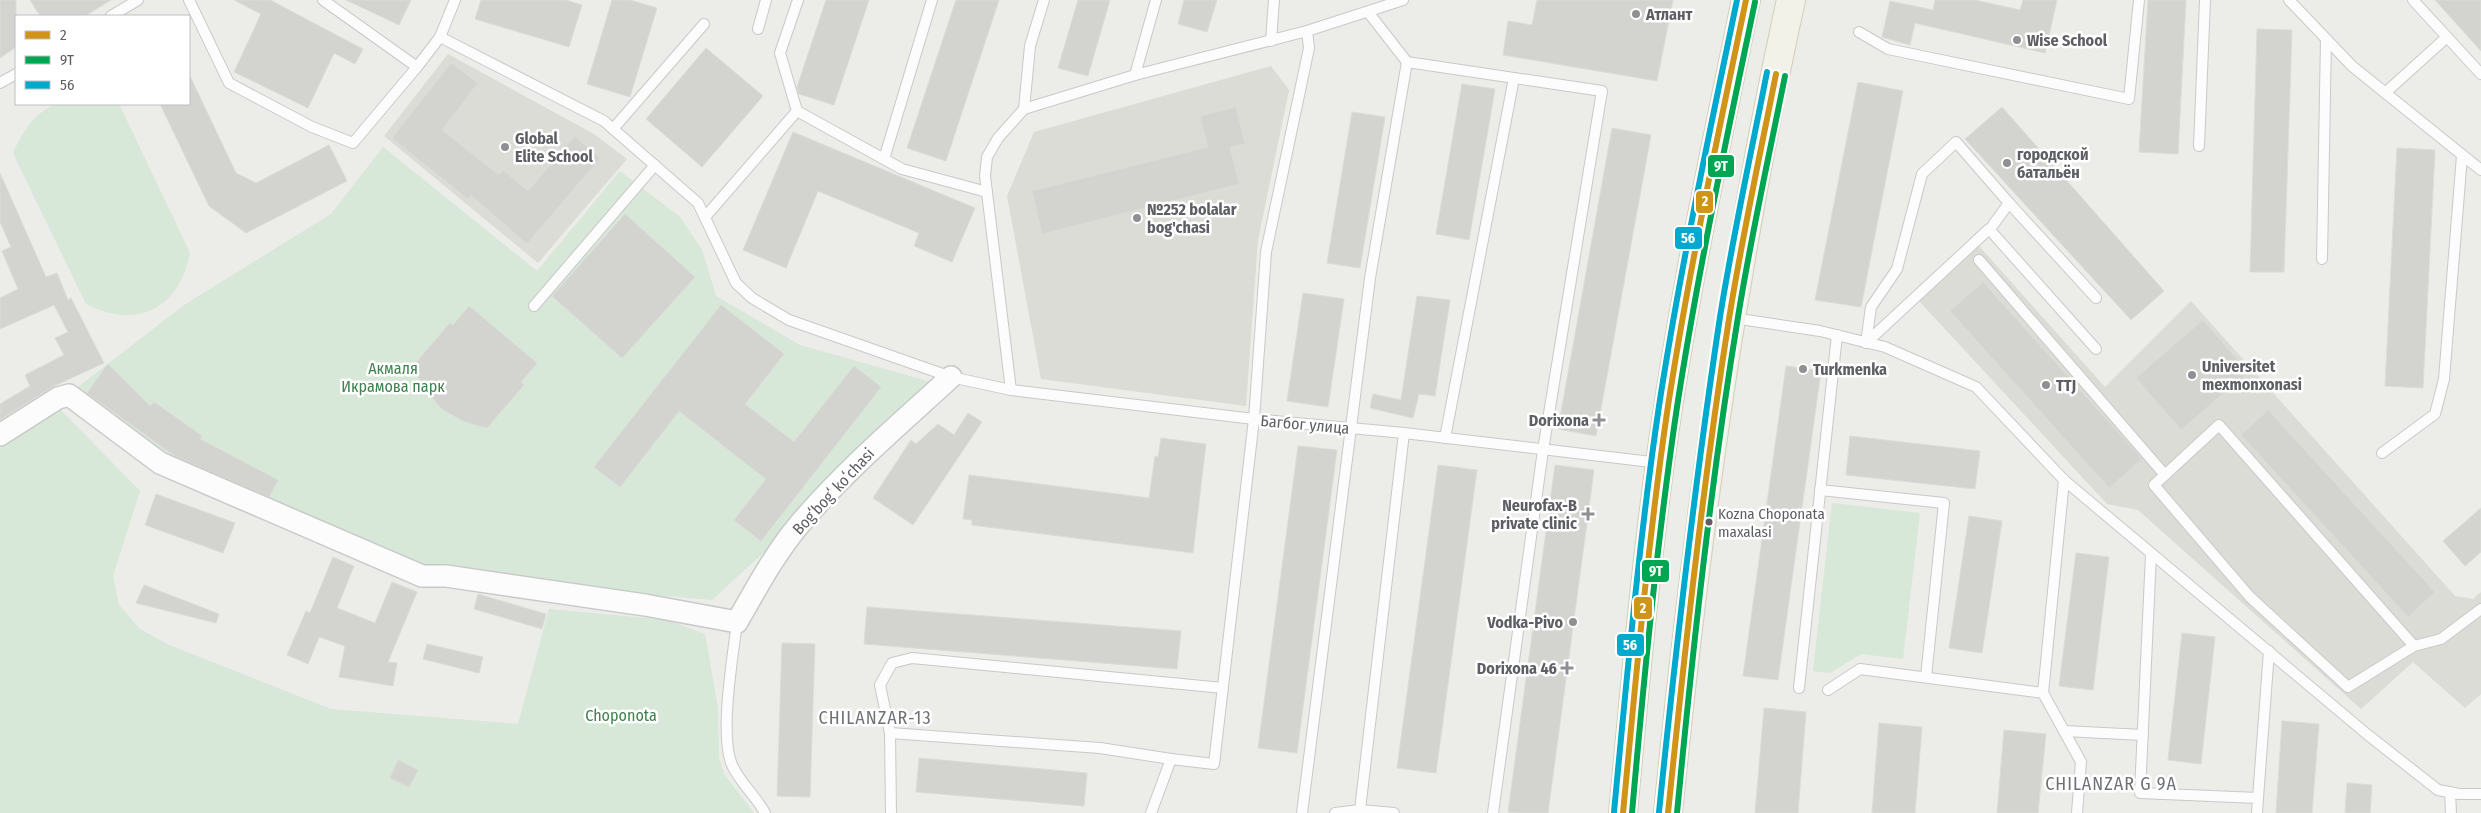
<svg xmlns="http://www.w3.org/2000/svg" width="2481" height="813" font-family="'Fira Sans Condensed',sans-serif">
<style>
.education{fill:#dcdcd6}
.green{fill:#d7e7d8}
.building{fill:#d3d3d0;stroke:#dbdbd7}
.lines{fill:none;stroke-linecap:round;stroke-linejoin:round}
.lane-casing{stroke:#c9c9ca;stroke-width:12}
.street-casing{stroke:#c9c9ca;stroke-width:24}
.primary-casing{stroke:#d2cfb8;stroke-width:30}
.lane{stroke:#fcfcfc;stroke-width:10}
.street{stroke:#fcfcfc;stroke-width:21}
.primary{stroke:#f2f2e9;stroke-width:28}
.bus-1-casing{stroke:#fff;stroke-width:10}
.bus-2-casing{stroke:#fff;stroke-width:10}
.bus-3-casing{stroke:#fff;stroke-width:10}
.bus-1{stroke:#d09419;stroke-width:6}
.bus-2{stroke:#00a651;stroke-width:6}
.bus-3{stroke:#00a9ce;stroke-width:6}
.poi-dot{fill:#8f9092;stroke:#fff;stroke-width:2}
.bus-dot{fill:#5d5f64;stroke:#fff;stroke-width:2}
.labels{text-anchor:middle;stroke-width:5;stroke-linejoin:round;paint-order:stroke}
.bus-label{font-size:15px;fill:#5d5f64;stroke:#fff;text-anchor:start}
.poi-label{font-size:16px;font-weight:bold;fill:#5d5f64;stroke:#fff;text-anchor:start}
.park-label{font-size:16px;fill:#3e824e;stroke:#fff}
.street-label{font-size:16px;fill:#5d5f64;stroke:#fff}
.neighbourhood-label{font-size:18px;letter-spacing:1px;fill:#6e7176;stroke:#fff}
.line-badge{stroke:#fff;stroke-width:2}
.badge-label{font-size:14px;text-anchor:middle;font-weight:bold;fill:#fff}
</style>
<rect width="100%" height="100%" fill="#ecece8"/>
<g class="education">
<path d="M448 54 594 134 627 159 538 263 384 136Z"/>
<path d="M1271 66 1289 90 1258 240 1246 406 1041 379 1007 196 1034 132Z"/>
<path d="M1979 246 2105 387 2191 301 2455 596 2473 599 2481 592V694L2465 708 2413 662 2361 709 2138 510 2107 504 1919 301Z"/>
</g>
<g class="green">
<path d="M56 104H119L190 253C179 309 137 330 86 304L13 153C23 131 33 114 56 104Z"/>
<path d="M383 147 537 271 620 171 680 217 702 250 716 296 800 345 945 386 712 600 429 575 159 473 69 394 184 305 331 214Z"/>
<path d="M54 403 140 491 113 576 119 605 140 629 169 645 331 709 518 724 549 609 667 620 705 634 718 708 719 758 724 774 754 813H0V443Z"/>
<path d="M1832 503 1920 513 1903 659 1861 654 1830 673 1813 671Z"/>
</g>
<g class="building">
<path d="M0 0H16V47L0 58Z"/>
<path d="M30 0H111L85 16H40Z"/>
<path d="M234 0H270L363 49 355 64 334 53 308 108 234 72 261 14Z"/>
<path d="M346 0H411L399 25Z"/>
<path d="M481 0H566L582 5 569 47 475 19Z"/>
<path d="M612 0H630L657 8 630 97 587 84Z"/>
<path d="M826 0H869L834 105 799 94 797 87Z"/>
<path d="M956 0H999L946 161 907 148Z"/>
<path d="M1078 0H1110L1088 76 1058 68Z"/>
<path d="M1184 0H1217L1207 32 1178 24Z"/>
<path d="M1537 0H1673L1657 81 1503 55 1508 21 1532 25Z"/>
<path d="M1935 0H1975L2020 10 2023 0H2057L2045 53 1915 23 1910 45 1882 37 1890 1 1933 10Z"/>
<path d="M2148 0H2186L2178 154 2139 152Z"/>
<path d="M2435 0H2481V51Z"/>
<path d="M2257 29 2292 30 2284 272H2250Z"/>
<path d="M706 48 763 96 702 167 646 119Z"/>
<path d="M451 63 478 83 442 130 499 175 503 170 528 191 575 136 600 158 527 244 471 195 468 199 392 138Z"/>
<path d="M189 74 236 173 256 183 329 145 347 181 246 233 209 206 160 104H189Z"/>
<path d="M1858 82 1903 91 1861 307 1815 300Z"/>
<path d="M1462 84 1495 89 1469 240 1436 234Z"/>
<path d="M1236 107 1245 144 1230 147 1239 184 1042 234 1032 191 1208 147 1200 116Z"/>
<path d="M2002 107 2164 291 2131 320 1965 139Z"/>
<path d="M1352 112 1385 117 1360 268 1327 263Z"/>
<path d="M1612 128 1651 135 1596 436 1558 429Z"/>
<path d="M793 132 975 208 952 262 914 246 919 233 818 191 786 268 743 250Z"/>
<path d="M2397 148 2435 150 2423 388 2385 386Z"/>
<path d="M0 173 46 277 57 273 68 300 71 298 104 363 52 387 0 420V404L30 386 25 375 64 355 55 338 68 332 54 305 0 329V298L18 289 2 251 11 247 0 222Z"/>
<path d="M625 214 695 277 622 358 552 296Z"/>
<path d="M1983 282 2142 459 2109 488 1950 311Z"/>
<path d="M1303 293 1344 299 1328 407 1287 401Z"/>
<path d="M1417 296 1450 300 1435 396 1419 394 1413 418 1370 408 1373 394 1401 400Z"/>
<path d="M721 305 784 354 745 404 794 442 854 366 881 387 761 541 734 520 766 479 679 411 620 487 594 467Z"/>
<path d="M469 306 537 363 521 382 524 385 487 428 463 421 442 409 425 390 413 366 450 323 453 325Z"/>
<path d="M2203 320 2248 372 2181 430 2136 378Z"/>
<path d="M108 364 150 406 154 402 202 436 200 439 278 480 269 497 175 456 87 393Z"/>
<path d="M1786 366 1821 371 1778 680 1743 676Z"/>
<path d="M2268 410 2435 592 2408 617 2241 435Z"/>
<path d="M968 413 982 422 913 525 873 498 911 440 916 444 938 424 954 435Z"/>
<path d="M1850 436 1980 451 1975 489 1846 475Z"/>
<path d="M1161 438 1206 444 1193 553 972 525V520L963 519 969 475 1149 498 1155 456 1158 457Z"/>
<path d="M1298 446 1337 450 1297 753 1258 748Z"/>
<path d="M1438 465 1477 470 1436 773 1397 768Z"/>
<path d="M1555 465 1594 470 1548 813H1518L1508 812Z"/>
<path d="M156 494 235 523 223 553 145 525Z"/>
<path d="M2481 508V552L2465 566 2443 541Z"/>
<path d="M1969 516 2002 521 1982 653 1949 648Z"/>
<path d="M2076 553 2109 557 2093 690 2059 686Z"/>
<path d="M333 557 354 566 337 608 375 623 392 582 417 592 388 662 397 663 393 686 339 677 345 646 319 637 308 664 287 655 306 611 310 613Z"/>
<path d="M144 585 219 614 216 623 136 603Z"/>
<path d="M478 594 546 614 542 629 474 609Z"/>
<path d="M867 607 1181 631 1177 669 864 644Z"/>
<path d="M2182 633 2215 637 2201 764 2168 760Z"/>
<path d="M782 643 815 644 810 797 777 796Z"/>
<path d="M427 644 483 657 479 673 423 659Z"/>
<path d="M1764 708 1806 712 1798 813H1755Z"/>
<path d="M2282 721 2319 724 2312 813H2276Z"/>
<path d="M1879 723 1922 727 1915 813H1872Z"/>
<path d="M2004 730 2046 734 2038 813H1997Z"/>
<path d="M919 758 1087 773 1084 806 916 792Z"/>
<path d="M398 760 418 770 409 787 390 778Z"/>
<path d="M2347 783 2372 785 2370 813H2345Z"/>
</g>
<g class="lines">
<defs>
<g id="lane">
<path d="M189 0 229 83 312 127 353 143 417 67"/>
<path d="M323 0 417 67 440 37 455 0"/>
<path d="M2289 0 2352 66 2481 170"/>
<path d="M2413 0 2481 74"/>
<path d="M1368 12 1407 62 1602 91 1543 450 1493 813"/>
<path d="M111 16 138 0"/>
<path d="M758 29 766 0"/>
<path d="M1859 32 1888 49 2129 99 2139 0"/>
<path d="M440 37 604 121 698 203 736 283 752 298 789 320 951 377 1011 390 1254 419 1404 433 1660 463"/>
<path d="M1271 41 1274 0"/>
<path d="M1135 75 1156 0"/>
<path d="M0 83 16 74"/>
<path d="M2385 93 2447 37"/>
<path d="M1024 109 1030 46 1044 0"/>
<path d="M797 111 780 53 798 0"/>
<path d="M613 129 704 24"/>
<path d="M2199 146 2205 0"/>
<path d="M884 159 932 0"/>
<path d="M2009 203 2096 298"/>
<path d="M706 216 797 111 902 169 987 192"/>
<path d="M2322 259 2326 39"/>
<path d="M1979 260 2165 475"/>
<path d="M534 306 655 165"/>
<path d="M1733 318 1820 331 1885 347 1976 387 2064 480 2368 735 2438 790 2459 794H2481"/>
<path d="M1866 343 1871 307 1897 269 1922 174 1956 142 2009 203 1993 225"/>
<path d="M1866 343 1989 229 2096 349"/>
<path d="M1011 390 985 176 987 157 998 138 1024 109 1135 75 1307 31 1403 0"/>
<path d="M1445 438 1514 78"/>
<path d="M2382 453 2435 414 2444 379 2462 156"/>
<path d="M1820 490 1944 503 1926 677"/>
<path d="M2151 554 2140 793 2258 798 2257 813"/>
<path d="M737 622C733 656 719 735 732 765 740 783 756 796 765 813"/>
<path d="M2414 646 2219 425 2154 485 2250 597 2348 687 2414 646 2441 639 2481 609"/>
<path d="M1799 688 1837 335"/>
<path d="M1828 690 1860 669 2043 693 2081 762 2077 813"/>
<path d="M2043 693 2064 480"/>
<path d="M2064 731 2143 735"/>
<path d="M890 733 1100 748 1171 759"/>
<path d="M2450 792 2451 813"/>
<path d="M2258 798 2269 651"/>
<path d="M1360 810 1404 433"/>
<path d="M891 813 890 733 880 685 892 663 912 658 1223 688"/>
<path d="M1151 813 1171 759 1214 764 1254 419 1266 252 1309 48 1307 31"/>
<path d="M1302 813 1370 278 1407 62"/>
<path d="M1335 813 1360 810 1394 813"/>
</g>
<path id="street" d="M0 435 58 398 69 395 160 463 422 576H446L645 605 737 622C756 589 774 555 798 526 844 471 899 425 951 377"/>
<g id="primary">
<path d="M1623 813C1634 696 1644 580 1660 463 1681 308 1714 154 1746 0"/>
<path d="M1668 813C1695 540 1732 268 1791 0"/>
</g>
</defs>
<use href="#lane" class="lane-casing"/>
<use href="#street" class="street-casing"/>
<use href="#primary" class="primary-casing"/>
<use href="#lane" class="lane"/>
<use href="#street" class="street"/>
<use href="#primary" class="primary"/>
<defs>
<g id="bus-1">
<path d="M1623 813C1636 677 1648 541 1668 406 1689 270 1718 135 1746 0"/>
<path d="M1668 813C1685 648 1703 483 1729 319 1742 237 1760 155 1776 74"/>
</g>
<g id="bus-2">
<path d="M1632 813C1644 677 1657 542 1677 407 1698 271 1727 136 1755 2"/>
<path d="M1677 813C1693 647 1711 481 1738 317 1751 236 1769 156 1785 76"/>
</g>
<g id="bus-3">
<path d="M1614 812C1627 676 1639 541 1659 406 1680 270 1709 135 1737 0"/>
<path d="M1659 812C1676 647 1695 481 1720 317 1733 235 1751 154 1767 72"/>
</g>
</defs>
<use href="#bus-1" class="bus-1-casing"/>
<use href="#bus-2" class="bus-2-casing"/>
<use href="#bus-3" class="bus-3-casing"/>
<use href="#bus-1" class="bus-1"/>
<use href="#bus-2" class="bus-2"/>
<use href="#bus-3" class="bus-3"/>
</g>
<g class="poi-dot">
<circle cx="1636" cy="14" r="5"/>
<circle cx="2017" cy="40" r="5"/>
<circle cx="505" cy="147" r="5"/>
<circle cx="2007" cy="163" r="5"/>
<circle cx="1137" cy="218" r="5"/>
<circle cx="1803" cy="369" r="5"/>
<circle cx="2192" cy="375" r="5"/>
<circle cx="2046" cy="385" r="5"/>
<path d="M1596.5 412.5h5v5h5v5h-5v5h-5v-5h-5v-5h5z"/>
<path d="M1585.5 506.5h5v5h5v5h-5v5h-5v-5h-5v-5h5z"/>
<circle cx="1573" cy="622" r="5"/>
<path d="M1564.5 660.5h5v5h5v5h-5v5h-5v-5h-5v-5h5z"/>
</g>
<circle class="bus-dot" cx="1709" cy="522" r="4.5"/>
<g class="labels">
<g class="bus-label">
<text x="1718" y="519">Kozna Choponata<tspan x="1718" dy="18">maxalasi</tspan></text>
</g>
<g class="poi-label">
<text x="1646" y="20">Атлант</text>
<text x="2027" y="46">Wise School</text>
<text x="515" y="144">Global<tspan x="515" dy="18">Elite School</tspan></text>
<text x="2017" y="160">городской<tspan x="2017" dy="18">батальён</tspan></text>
<text x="1147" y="215">№252 bolalar<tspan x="1147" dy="18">bog'chasi</tspan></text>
<text x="2202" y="372">Universitet<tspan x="2202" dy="18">mexmonxonasi</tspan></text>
<text x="1813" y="375">Turkmenka</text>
<text x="2056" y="391">TTJ</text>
<text x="1589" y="426" text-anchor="end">Dorixona</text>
<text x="1577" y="511" text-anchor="end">Neurofax-B<tspan x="1577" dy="18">private clinic</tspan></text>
<text x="1563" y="628" text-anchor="end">Vodka-Pivo</text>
<text x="1557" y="674" text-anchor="end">Dorixona 46</text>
</g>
<g class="park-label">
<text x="393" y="374">Акмаля<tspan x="393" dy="18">Икрамова парк</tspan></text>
<text x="621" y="721">Choponota</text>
</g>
<g class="street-label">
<text transform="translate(1305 424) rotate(5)" y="6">Багбог улица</text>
<text transform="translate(833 491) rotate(-47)" y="6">Bogʻbogʻ koʻchasi</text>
</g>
<g class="neighbourhood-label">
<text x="875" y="724">CHILANZAR-13</text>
<text x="2111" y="790">CHILANZAR G 9A</text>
</g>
</g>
<g class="line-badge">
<rect x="1707" y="154" width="28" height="24" rx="5" fill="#00a651"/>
<rect x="1695" y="190" width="19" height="24" rx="5" fill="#d09419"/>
<rect x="1674" y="226" width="29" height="24" rx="5" fill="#00a9ce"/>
<rect x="1641" y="559" width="29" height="24" rx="5" fill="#00a651"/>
<rect x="1633" y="596" width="20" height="24" rx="5" fill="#d09419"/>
<rect x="1616" y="633" width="29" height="24" rx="5" fill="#00a9ce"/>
</g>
<g class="badge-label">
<text x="1721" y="171">9Т</text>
<text x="1705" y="206">2</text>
<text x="1688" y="243">56</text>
<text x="1656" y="576">9Т</text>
<text x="1643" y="613">2</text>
<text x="1630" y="650">56</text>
</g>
<rect x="15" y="15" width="175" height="90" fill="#ffffff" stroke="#bebfc1"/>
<rect x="25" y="31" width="25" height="8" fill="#d09419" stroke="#bebfc1"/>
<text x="60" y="40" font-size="15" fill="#5d5f64">2</text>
<rect x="25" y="56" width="25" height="8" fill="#00a651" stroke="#bebfc1"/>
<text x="60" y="65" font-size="15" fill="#5d5f64">9Т</text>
<rect x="25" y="81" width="25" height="8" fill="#00a9ce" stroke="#bebfc1"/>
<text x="60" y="90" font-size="15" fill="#5d5f64">56</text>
</svg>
